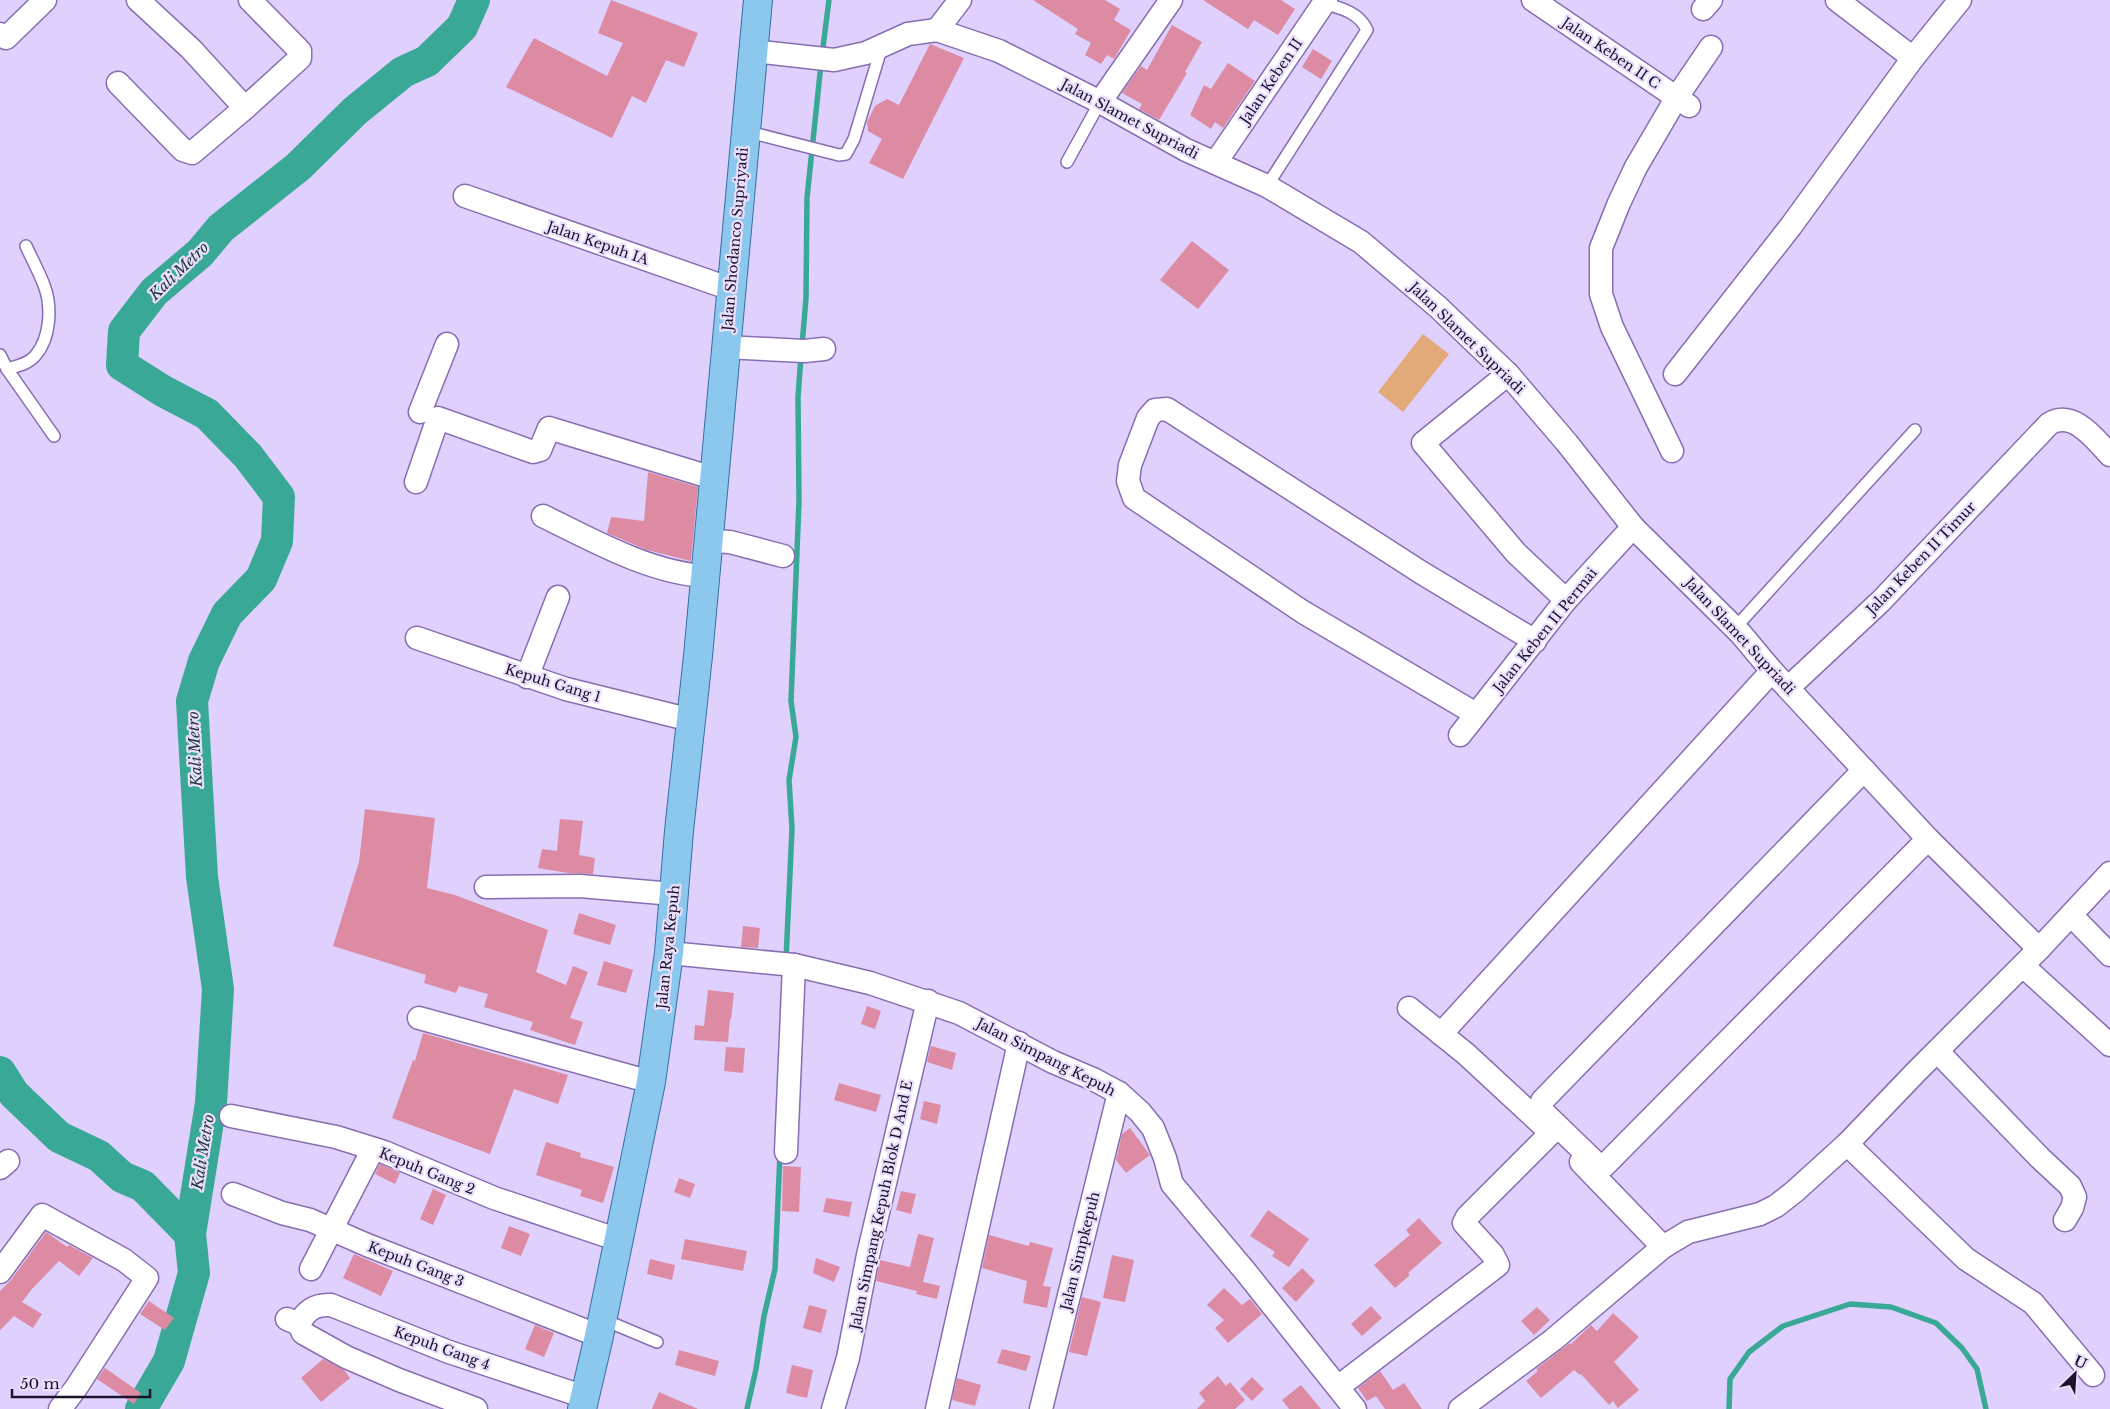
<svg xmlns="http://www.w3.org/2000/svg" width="2110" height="1409" font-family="'Libre Baskerville',serif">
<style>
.grass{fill:#e2a979}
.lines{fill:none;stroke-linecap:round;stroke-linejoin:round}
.stream{stroke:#3aa897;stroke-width:5.5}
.river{stroke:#3aa897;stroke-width:32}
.building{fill:#dd8ba3}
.service-casing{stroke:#886eb1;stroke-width:14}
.minor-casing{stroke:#886eb1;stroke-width:25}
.primary-casing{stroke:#3470a2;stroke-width:30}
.service{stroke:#fff;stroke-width:11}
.minor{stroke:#fff;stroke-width:22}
.primary{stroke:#8cc8ee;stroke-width:28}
.labels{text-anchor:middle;stroke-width:4.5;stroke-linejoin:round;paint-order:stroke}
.street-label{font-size:14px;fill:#1d122c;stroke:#eae0fe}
.water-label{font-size:15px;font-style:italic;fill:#1e3631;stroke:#eae0fe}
</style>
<rect width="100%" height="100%" fill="#dfd0fd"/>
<path class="grass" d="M1423 334 1449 354 1403 412 1378 392Z"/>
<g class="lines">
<g class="stream">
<path d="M822 55 829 0"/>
<path d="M802 346 806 298 807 198 821 64"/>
<path d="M786 960 792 829 789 780 796 737 791 701 799 501 798 397 801 356"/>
<path d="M747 1409 756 1369 764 1316 775 1269 780 1154"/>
<path d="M1729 1409 1730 1379 1749 1352 1783 1326 1850 1304 1891 1307 1936 1323 1962 1348 1977 1369 1986 1409"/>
</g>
<g class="river">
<path d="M0 1072 14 1094 59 1137 99 1156 122 1177 143 1186 190 1234"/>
<path d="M141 1409 169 1361 194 1273 190 1234 211 1103 218 989 202 877 192 701 204 661 227 614 261 579 277 541 279 497 248 456 207 414 163 391 122 365 124 331 154 292 200 253 221 228 298 167 355 111 403 72 427 61 462 27 474 0"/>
</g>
</g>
<g class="building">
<path d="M611 0 698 33 684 67 666 60 646 103 632 96 612 138 506 87 534 38 607 76 623 43 598 33Z"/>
<path d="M1033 0H1105L1120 9 1114 20 1131 30 1114 59 1107 55 1101 64 1085 55 1091 43 1075 34 1078 29Z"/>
<path d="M1203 0H1281L1295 9 1278 35 1254 20 1248 29Z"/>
<path d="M1172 25 1202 42 1185 72 1187 73 1159 120 1139 109 1142 104 1122 93 1141 66 1147 70Z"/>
<path d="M930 44 964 58 903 179 869 163 882 139 868 131 867 122 875 106 887 99 899 105Z"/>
<path d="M1313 49 1332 61 1321 79 1302 67Z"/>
<path d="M1228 63 1255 81 1223 128 1215 122 1211 129 1190 115 1204 85 1211 89Z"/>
<path d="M1192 241 1229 270 1198 309 1160 280Z"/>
<path d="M648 472 698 487 691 561 647 550 607 533 611 517 644 521Z"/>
<path d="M365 809 435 818 427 888 455 895 548 930 536 972 566 985 573 966 588 972 570 1018 583 1022 575 1045 530 1030 533 1022 484 1007 488 994 459 986 456 993 424 983 426 975 333 946 359 862Z"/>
<path d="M560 819 583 821 579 855 595 858 593 874 568 873 538 868 542 849 557 851Z"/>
<path d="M579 913 616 925 610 945 573 934Z"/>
<path d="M743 926 760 928 758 948 741 947Z"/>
<path d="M604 961 633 970 626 993 597 985Z"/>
<path d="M708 990 734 993 731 1019H730L728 1042 694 1040 695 1025 704 1026Z"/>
<path d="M867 1006 881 1011 875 1029 861 1024Z"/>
<path d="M423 1033 568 1075 558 1104 514 1089 490 1154 392 1118 413 1060 415 1061Z"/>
<path d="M931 1046 956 1053 952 1070 927 1062Z"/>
<path d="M726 1047 745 1048 743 1073 724 1071Z"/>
<path d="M839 1083 881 1095 876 1112 834 1100Z"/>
<path d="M924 1101 941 1105 937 1124 920 1119Z"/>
<path d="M1130 1128 1150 1155 1126 1173 1116 1160 1122 1134Z"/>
<path d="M546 1142 581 1153 580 1157 614 1167 603 1203 580 1196 582 1190 536 1175Z"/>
<path d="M380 1164 400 1173 395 1184 375 1174Z"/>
<path d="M783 1166 801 1167 799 1212 782 1211Z"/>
<path d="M679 1178 695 1184 690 1198 674 1192Z"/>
<path d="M433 1189 446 1195 433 1225 420 1219Z"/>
<path d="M901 1191 916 1194 911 1214 896 1210Z"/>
<path d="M826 1198 852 1202 849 1217 823 1212Z"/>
<path d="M1268 1210 1309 1239 1289 1267 1272 1256 1275 1252 1250 1236Z"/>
<path d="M1419 1218 1442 1243 1408 1273 1410 1275 1395 1288 1374 1265 1410 1235 1406 1230Z"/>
<path d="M509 1226 530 1234 521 1256 501 1248Z"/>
<path d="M46 1232 67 1247 69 1245 93 1258 79 1276 59 1261 32 1289 22 1302 42 1314 33 1328 14 1316 0 1330V1291L11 1280Z"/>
<path d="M918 1234 934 1238 923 1282 940 1286 937 1299 916 1294 917 1291 876 1281 880 1260 910 1267Z"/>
<path d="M989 1235 1029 1246 1030 1242 1053 1248 1043 1286 1051 1287 1047 1308 1023 1303 1027 1281 982 1268Z"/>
<path d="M685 1239 747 1251 743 1271 681 1259Z"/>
<path d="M354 1254 393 1271 381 1296 343 1278Z"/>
<path d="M1112 1255 1134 1260 1125 1302 1103 1298Z"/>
<path d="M816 1258 840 1267 834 1282 813 1273Z"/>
<path d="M650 1259 675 1265 672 1280 647 1274Z"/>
<path d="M1302 1268 1315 1281 1296 1302 1282 1288Z"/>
<path d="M1224 1288 1242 1305 1250 1299 1262 1314 1228 1343 1215 1328 1224 1320 1207 1305Z"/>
<path d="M1082 1297 1101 1302 1087 1356 1069 1352Z"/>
<path d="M149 1301 174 1318 165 1330 140 1314Z"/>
<path d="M809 1305 827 1310 821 1333 803 1328Z"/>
<path d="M1371 1306 1382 1318 1362 1336 1351 1324Z"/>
<path d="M1537 1307 1550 1320 1534 1335 1521 1321Z"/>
<path d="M1613 1313 1639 1337 1614 1362 1639 1390 1618 1408 1613 1401 1609 1405 1581 1374 1580 1375 1574 1370 1541 1398 1526 1381 1538 1371 1536 1369 1570 1343 1571 1344 1591 1325 1597 1331Z"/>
<path d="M535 1325 554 1333 544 1357 525 1349Z"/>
<path d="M1002 1349 1031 1356 1026 1371 997 1363Z"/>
<path d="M679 1350 719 1361 715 1376 675 1365Z"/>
<path d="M323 1359 344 1370 350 1378 321 1402 301 1378Z"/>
<path d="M792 1365 813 1370 807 1398 786 1393Z"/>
<path d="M105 1368 141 1393 134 1404 97 1379Z"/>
<path d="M1380 1371 1393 1390 1404 1383 1422 1409H1385L1376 1396 1367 1401 1358 1388Z"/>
<path d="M1218 1376 1226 1386 1230 1382 1245 1400 1235 1409H1197L1205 1401 1199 1393Z"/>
<path d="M1252 1377 1264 1389 1252 1401 1240 1389Z"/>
<path d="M957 1378 981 1385 975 1406 952 1400Z"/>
<path d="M1301 1385 1321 1409H1289L1282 1400Z"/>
<path d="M659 1392 698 1409H652Z"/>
</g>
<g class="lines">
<defs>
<g id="service">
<path d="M745 131 839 155 846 154 854 139 882 46"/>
<path d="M1067 162 1100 102"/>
<path d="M1267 186 1367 30C1359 12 1340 8 1323 3"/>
<path d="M0 355 7 369C17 366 28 364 35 356 51 338 52 306 44 285 39 272 32 259 26 246"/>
<path d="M7 369 54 436"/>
<path d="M1735 628 1915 430"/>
<path d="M602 1319 657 1342"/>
</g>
<g id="minor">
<path d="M138 0 191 49 245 108 300 58V51L250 0"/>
<path d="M1533 0 1689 106"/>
<path d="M1703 9 1711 0"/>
<path d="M937 30 960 0"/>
<path d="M0 34 6 38 45 0"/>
<path d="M753 51 834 60 866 53 908 34 937 30 999 51 1100 102 1186 150 1267 186 1361 242 1438 307 1508 374 1567 443 1633 527 1741 634 1772 671 1928 839 2039 949"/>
<path d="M1913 58 1960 0"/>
<path d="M118 83 183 150 192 153 245 108"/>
<path d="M1100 102 1171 0"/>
<path d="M1216 162 1326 0"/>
<path d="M465 196 731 289"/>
<path d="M725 347 804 351 824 349"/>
<path d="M1508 374 1423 443 1516 553 1566 600"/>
<path d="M1675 374 1791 226 1913 58 1837 0"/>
<path d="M420 412 447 344"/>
<path d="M1672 451 1612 327 1601 294V248L1619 203 1636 167 1677 97 1711 47"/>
<path d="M416 482 438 418 533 452 540 450 549 428 552 429 713 478"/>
<path d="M543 516C592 540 650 573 705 576"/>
<path d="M708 541 730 542 783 556"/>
<path d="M417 638 566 689 691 720"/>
<path d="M527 677 558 597"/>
<path d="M1788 688 1881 601 2049 424C2073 409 2095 439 2110 455"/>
<path d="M1476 714 1303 612 1134 498 1128 481 1130 465 1148 418 1155 410 1167 409 1422 573 1535 641"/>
<path d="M1460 735 1566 600 1633 527"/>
<path d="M1864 770 1542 1101 1541 1110 1598 1165 1602 1167 1605 1165 1928 839"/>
<path d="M486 887 580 886 673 894"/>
<path d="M2071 915 2110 955"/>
<path d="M669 953 794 965 870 983 959 1013 1053 1062 1093 1079 1119 1093 1140 1112 1153 1128 1165 1158 1172 1184 1245 1271 1355 1409"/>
<path d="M2023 966 2110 1045"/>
<path d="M1409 1008 1466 1054 1547 1129"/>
<path d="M419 1018 651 1082"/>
<path d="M1441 1034 1772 671"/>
<path d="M1938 1052 2040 1158 2070 1186 2075 1197 2072 1208 2065 1220"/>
<path d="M231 1116 336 1137 384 1152 494 1198 619 1240"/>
<path d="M1847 1144 1966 1259 2033 1303 2093 1375"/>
<path d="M786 1152 794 965"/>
<path d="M1581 1162 1663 1247"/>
<path d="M0 1168 8 1161"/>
<path d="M233 1194 282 1213 310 1220 367 1245 599 1336"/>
<path d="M311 1269 373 1149"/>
<path d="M0 1272 42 1215 124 1260 147 1278 76 1388 60 1409"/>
<path d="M287 1319 299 1324 303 1333 346 1357 399 1380 476 1409"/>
<path d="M299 1324C306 1310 315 1304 331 1305L449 1352 585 1397"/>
<path d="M1338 1387 1498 1265 1493 1255 1464 1223 1467 1217 1551 1133"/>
<path d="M833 1409 848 1358 868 1255 928 1001"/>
<path d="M937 1409 1019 1043"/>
<path d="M1041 1409 1119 1093"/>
<path d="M1460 1409 1553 1340 1663 1247 1688 1232 1760 1214 1776 1206 1794 1192 1847 1144 1916 1072 2039 949 2110 873"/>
</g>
<path id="primary" d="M582 1409 599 1336 651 1082 669 953 679 831 698 656 758 0"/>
</defs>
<use href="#service" class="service-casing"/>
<use href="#minor" class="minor-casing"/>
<use href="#primary" class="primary-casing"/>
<use href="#service" class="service"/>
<use href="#minor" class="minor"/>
<use href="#primary" class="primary"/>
</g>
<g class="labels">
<g class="street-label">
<text transform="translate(1611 53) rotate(34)" y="5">Jalan Keben II C</text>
<text transform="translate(1271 81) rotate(-56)" y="5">Jalan Keben II</text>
<text transform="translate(1130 119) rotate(28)" y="5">Jalan Slamet Supriadi</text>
<text transform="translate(735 239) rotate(-85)" y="5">Jalan Shodanco Supriyadi</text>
<text transform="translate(598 243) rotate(19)" y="5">Jalan Kepuh IA</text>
<text transform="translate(1467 338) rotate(44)" y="5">Jalan Slamet Supriadi</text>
<text transform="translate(1921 558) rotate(-46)" y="5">Jalan Keben II Timur</text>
<text transform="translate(1545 630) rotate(-51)" y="5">Jalan Keben II Permai</text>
<text transform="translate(1740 636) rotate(47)" y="5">Jalan Slamet Supriadi</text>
<text transform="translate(553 683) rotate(17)" y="5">Kepuh Gang 1</text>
<text transform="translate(668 947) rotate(-84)" y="5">Jalan Raya Kepuh</text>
<text transform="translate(1046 1057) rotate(27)" y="5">Jalan Simpang Kepuh</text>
<text transform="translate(427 1171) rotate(22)" y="5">Kepuh Gang 2</text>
<text transform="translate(881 1205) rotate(-78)" y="5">Jalan Simpang Kepuh Blok D And E</text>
<text transform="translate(1080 1251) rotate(-76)" y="5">Jalan Simpkepuh</text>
<text transform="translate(416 1264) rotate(21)" y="5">Kepuh Gang 3</text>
<text transform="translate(442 1348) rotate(20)" y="5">Kepuh Gang 4</text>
</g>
<g class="water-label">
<text transform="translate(179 271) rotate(-44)" y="5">Kali Metro</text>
<text transform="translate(195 749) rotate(-93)" y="5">Kali Metro</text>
<text transform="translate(203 1152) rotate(-81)" y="5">Kali Metro</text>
</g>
</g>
<g transform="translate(2075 1374) rotate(25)" stroke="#eae0fe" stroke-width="4" paint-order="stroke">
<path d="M0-4L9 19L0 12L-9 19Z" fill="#1d122c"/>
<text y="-8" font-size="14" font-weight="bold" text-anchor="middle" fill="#1d122c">U</text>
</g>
<path d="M12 1389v8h138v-8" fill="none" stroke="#1d122c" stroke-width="2.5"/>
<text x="20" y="1389" font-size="15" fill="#1d122c" stroke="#eae0fe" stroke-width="4" paint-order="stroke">50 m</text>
</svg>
